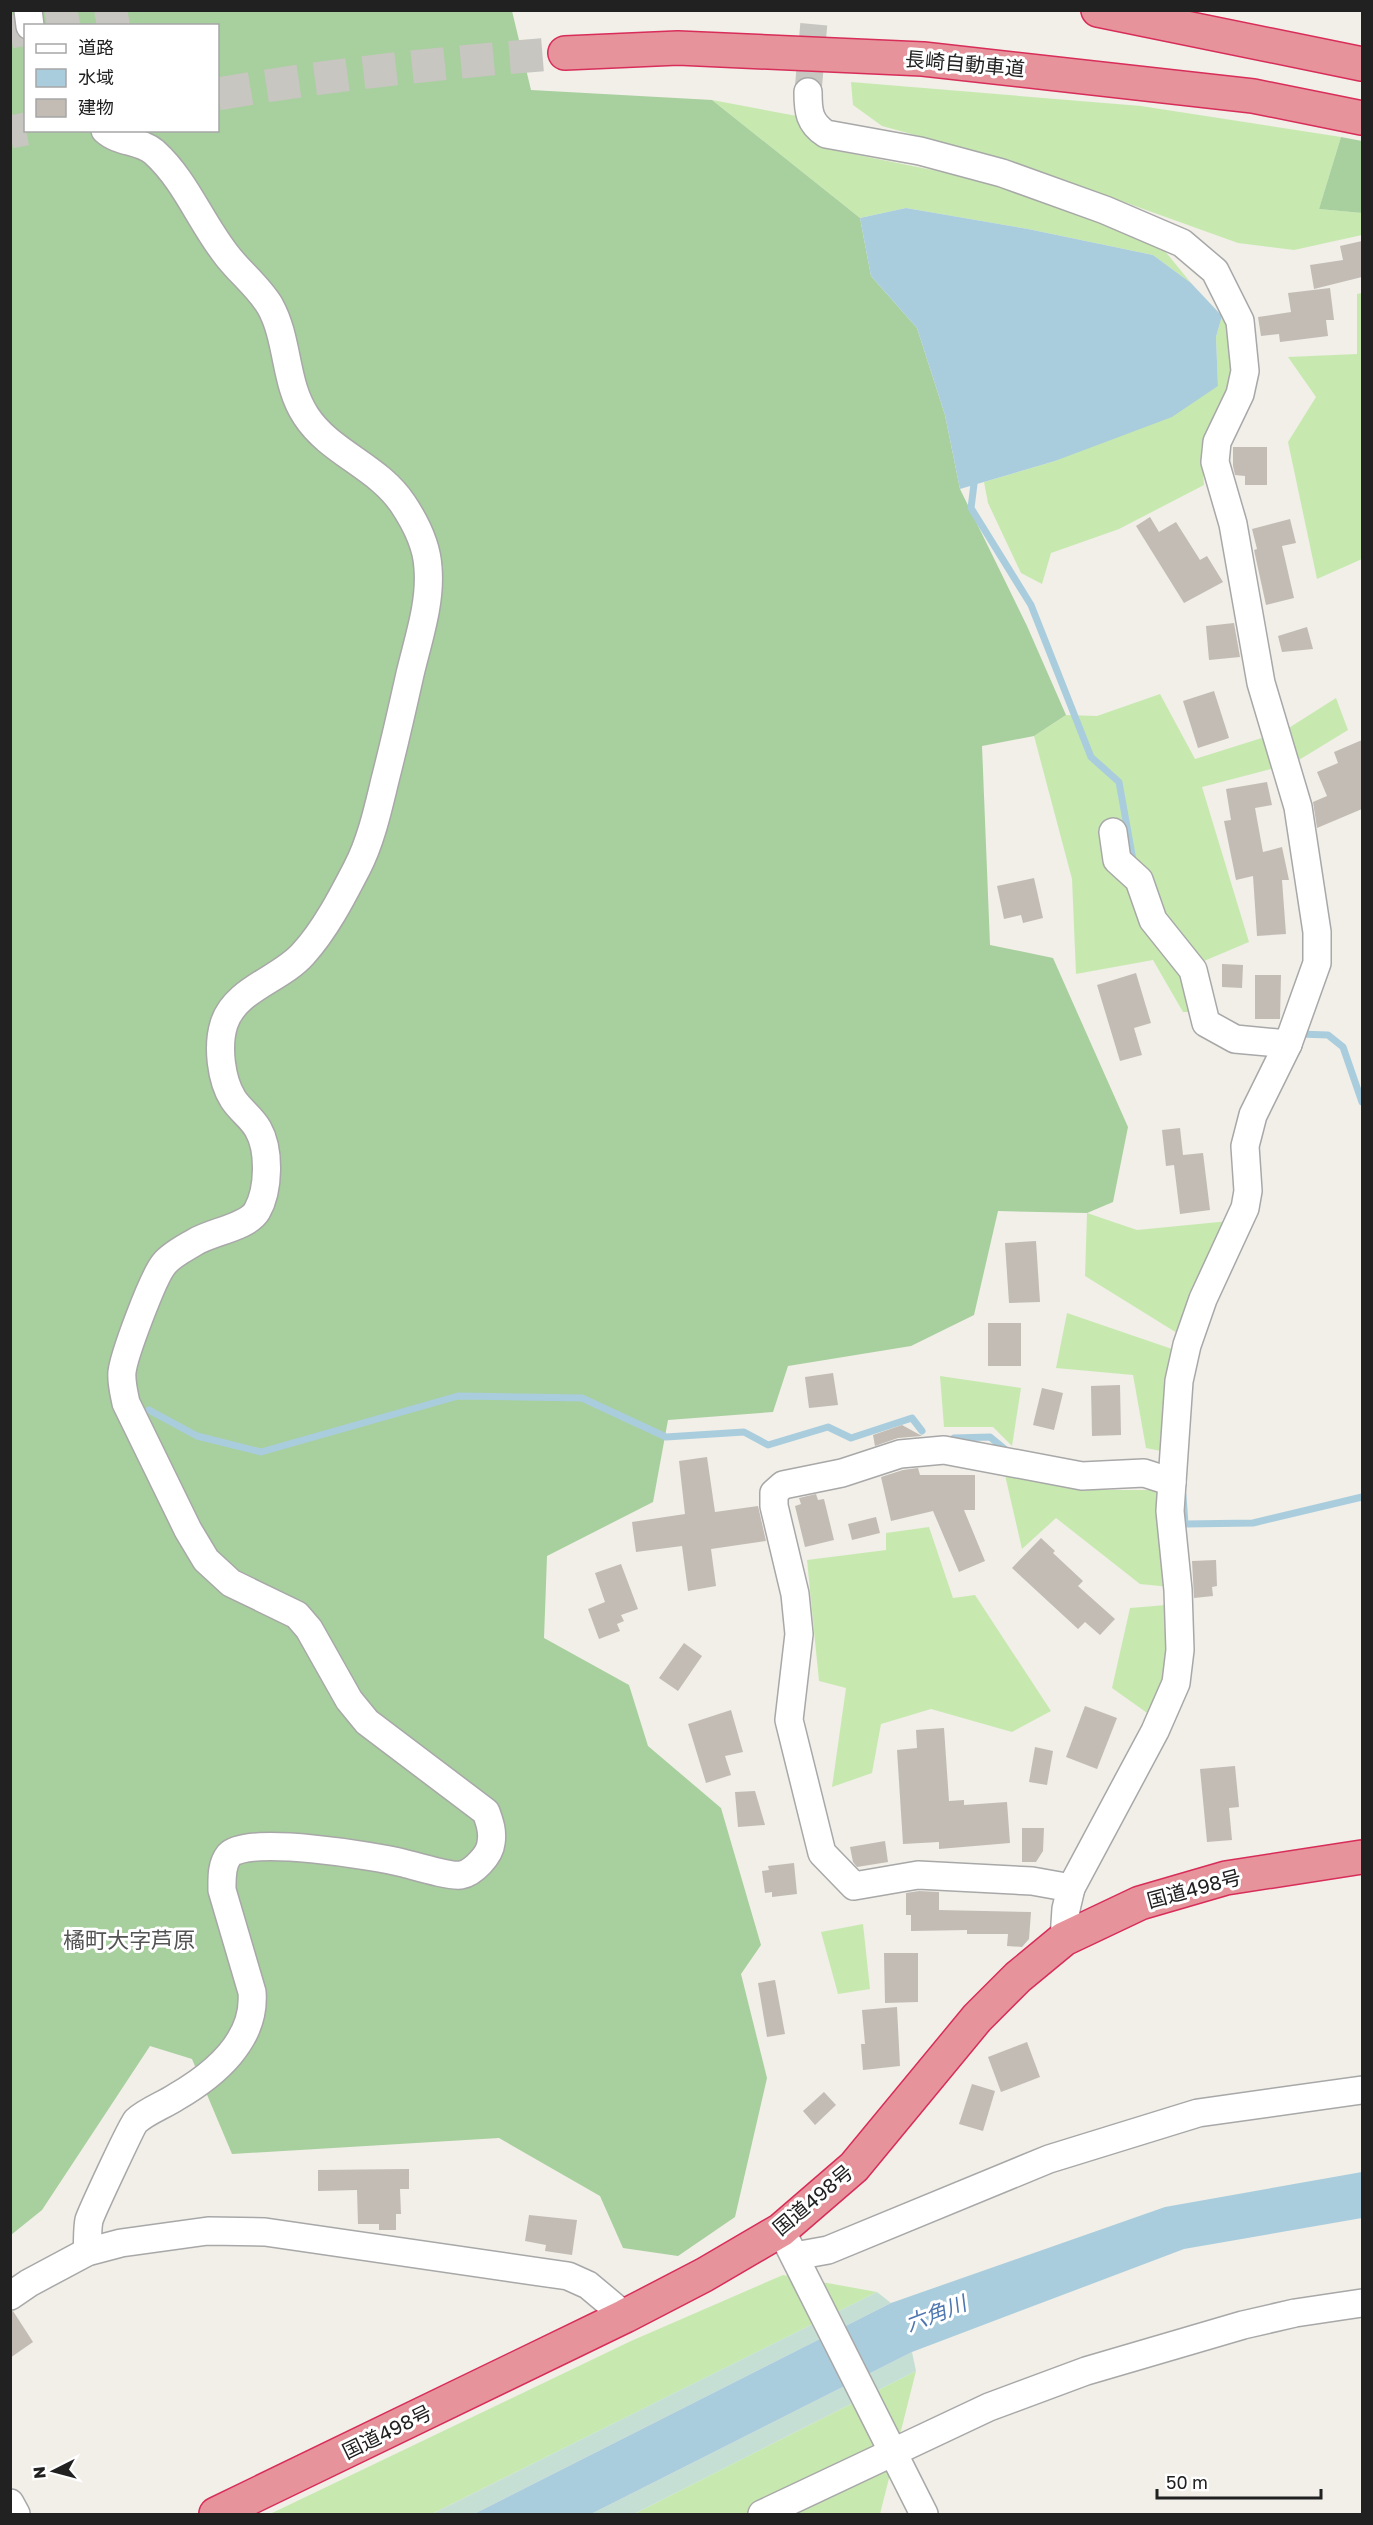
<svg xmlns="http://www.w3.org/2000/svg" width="1373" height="2525" font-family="'Golos Text','Noto Sans JP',sans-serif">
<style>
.grass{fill:#c7e9b0}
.forest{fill:#a8cf9e;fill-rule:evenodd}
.wetland{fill:#c6dfd5}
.water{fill:#aacddd}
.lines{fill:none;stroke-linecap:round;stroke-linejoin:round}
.stream{stroke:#aacddd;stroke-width:7}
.building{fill:#c2bcb5}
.minor-tunnel{stroke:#c7c6c0;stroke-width:27;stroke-dasharray:27 14;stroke-linecap:butt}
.highway-tunnel{stroke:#c7c6c0;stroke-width:33;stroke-dasharray:33 16;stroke-linecap:butt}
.minor-casing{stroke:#a8a8a8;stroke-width:30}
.highway-casing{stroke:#d82d59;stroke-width:36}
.minor{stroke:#fff;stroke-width:27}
.highway{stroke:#e6939b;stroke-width:33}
.labels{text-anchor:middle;stroke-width:6;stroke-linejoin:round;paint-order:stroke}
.street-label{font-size:20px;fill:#212121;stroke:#fff}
.water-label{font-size:21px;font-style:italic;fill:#4e77b0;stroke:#fff}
.quarter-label{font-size:22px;fill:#545454;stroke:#fff}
</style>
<rect width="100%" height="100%" fill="#f1efe8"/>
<g class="grass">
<path d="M851 82 1141 106 1341 137 1319 209 1362 213V235L1294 250 1238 243 1010 161 882 126 853 105Z"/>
<path d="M712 100 797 116 823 148 1002 184 1160 245 1191 283 1153 255 1028 229 906 208 860 218Z"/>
<path d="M1362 293V559L1317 579 1288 442 1316 397 1288 357 1357 354V294Z"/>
<path d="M1222 316 1234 333 1237 374 1229 396 1201 447 1204 485 1119 529 1051 553 1042 584 1021 573 988 503 984 482 1055 461 1218 386 1216 337Z"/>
<path d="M1160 694 1195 759 1284 731 1336 698 1348 730 1294 763 1202 787 1249 942 1185 969 1196 1012H1183L1153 960 1076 974 1072 879 1034 736 1066 715 1097 716Z"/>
<path d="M1087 1213 1137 1230 1229 1221 1177 1333 1085 1276Z"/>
<path d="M1067 1313 1172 1349 1166 1452 1146 1448 1133 1375 1056 1368Z"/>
<path d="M940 1376 1021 1388 1012 1446 993 1427H944Z"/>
<path d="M1005 1475 1081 1490H1158L1170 1587 1140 1584 1056 1518 1022 1549Z"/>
<path d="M929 1527 953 1598 975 1595 1051 1711 1012 1732 931 1709 881 1724 872 1773 832 1787 846 1688 819 1681 807 1560 886 1550V1533Z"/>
<path d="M1166 1605 1169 1669 1150 1715 1112 1688 1130 1608Z"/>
<path d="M863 1924 870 1989 838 1994 821 1932Z"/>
<path d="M783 2275 877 2292 432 2514H270L631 2341Z"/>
<path d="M916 2371 880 2514H634Z"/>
</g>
<g class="forest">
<path d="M11 11H512L531 90 712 100 860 218 871 276 917 328 945 415 960 489 1027 626 1066 715 1034 736 982 746 990 945 1053 958 1128 1127 1113 1202 1087 1213 998 1211 974 1315 911 1346 788 1366 773 1412 668 1420 653 1502 547 1556 544 1638 629 1685 648 1746 721 1808 761 1945 741 1974 767 2078 735 2217 678 2256 623 2248 600 2196 499 2138 232 2154 192 2059 150 2046 42 2210 11 2235ZM26 26H218V130H26Z"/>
<path d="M1341 137 1362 141V213L1319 209Z"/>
</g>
<g class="wetland">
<path d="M877 2292 891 2303 474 2514H432Z"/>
<path d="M912 2352 916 2371 634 2514H591Z"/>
</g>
<g class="water">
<path d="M906 208 1028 229 1153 255 1191 283 1222 316 1216 337 1218 386 1172 417 1055 461 960 489 945 415 917 328 871 276 860 218Z"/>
<path d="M1362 2172V2218L1184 2249 912 2352 591 2514H474L891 2303 1165 2207Z"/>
</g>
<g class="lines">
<g class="stream">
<path d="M975 476 971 508 1031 605 1091 757 1119 782 1133 860"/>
<path d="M1299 1034 1328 1035 1343 1047 1362 1102"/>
<path d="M149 1410 197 1436 261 1452 458 1396 582 1398 666 1437 744 1432 768 1445 828 1427 851 1438 912 1418 922 1431"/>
<path d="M954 1438 990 1437 1007 1451"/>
<path d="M1183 1495 1185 1524 1253 1523 1362 1497"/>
</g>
</g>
<g class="building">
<path d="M1362 241V277L1314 289 1310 265 1343 260 1340 246Z"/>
<path d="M1330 288 1334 320H1326L1328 336 1280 342 1279 334 1261 336 1258 317 1291 312 1288 293Z"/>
<path d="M1233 447H1267V485H1245V476L1235 475 1233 466Z"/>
<path d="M1150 517 1159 532 1176 522 1200 560 1207 556 1223 582 1184 603 1136 526Z"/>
<path d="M1290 519 1296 543 1282 546 1294 598 1266 605 1254 550 1257 549 1252 529Z"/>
<path d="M1234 623 1240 657 1209 660 1206 626Z"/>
<path d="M1307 627 1313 649 1282 652 1278 636Z"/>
<path d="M1214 691 1229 738 1198 748 1183 701Z"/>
<path d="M1362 740V809L1317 828 1313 802 1327 796 1317 772 1338 763 1334 752Z"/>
<path d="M1267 782 1272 805 1255 808 1263 852 1282 847 1289 880H1282L1286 934 1257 936 1253 876 1236 880 1224 821 1231 820 1226 789Z"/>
<path d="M1034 878 1043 918 1023 923 1021 915 1004 919 997 886Z"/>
<path d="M1222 964 1243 965 1242 988 1222 987Z"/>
<path d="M1136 973 1151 1023 1134 1028 1142 1055 1120 1061 1097 985Z"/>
<path d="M1255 975H1281L1280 1019H1255Z"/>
<path d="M1180 1128 1183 1155 1203 1153 1210 1210 1180 1214 1174 1165 1166 1166 1162 1130Z"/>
<path d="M1036 1241 1040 1302 1009 1303 1005 1243Z"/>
<rect x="988" y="1323" width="33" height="43"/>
<path d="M833 1373 838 1405 809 1408 805 1377Z"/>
<path d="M1120 1385 1121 1435 1092 1436 1091 1386Z"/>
<path d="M1042 1388 1063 1393 1054 1430 1033 1425Z"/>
<path d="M902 1425 922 1436 898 1438 875 1446 873 1435Z"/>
<path d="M707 1457 715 1512 758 1506 766 1541 711 1549 716 1586 688 1591 682 1546 636 1552 632 1522 685 1514 679 1461Z"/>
<path d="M918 1468 920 1475H975V1510H964L985 1561 959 1572 933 1511 891 1521 881 1477 903 1470Z"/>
<path d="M816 1494 818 1500 824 1499 834 1540 805 1547 795 1506 801 1504 799 1498Z"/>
<path d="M876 1517 880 1533 852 1540 848 1524Z"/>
<path d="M1041 1538 1055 1551 1053 1553 1083 1581 1078 1586 1115 1619 1100 1635 1085 1622 1078 1629 1012 1568Z"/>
<path d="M1216 1560 1217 1586 1212 1587 1213 1596 1194 1598 1192 1561Z"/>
<path d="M621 1564 638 1609 621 1615 624 1621 617 1624 620 1631 599 1639 588 1609 605 1602 595 1573Z"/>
<path d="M684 1643 702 1656 678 1691 659 1678Z"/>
<path d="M1085 1706 1117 1718 1097 1769 1066 1757Z"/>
<path d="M731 1710 743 1752 725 1756 731 1775 706 1783 688 1724Z"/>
<path d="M944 1728 949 1801 964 1800V1805L1007 1802 1010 1843 939 1849V1842L903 1844 897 1750 917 1748 916 1730Z"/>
<path d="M1035 1747 1053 1751 1047 1785 1029 1782Z"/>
<path d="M1235 1766 1239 1807 1229 1808 1232 1840 1207 1842 1200 1769Z"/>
<path d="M755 1791 765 1825 738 1827 735 1792Z"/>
<path d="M1022 1828H1044L1043 1851 1036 1862H1022Z"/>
<path d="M885 1841 888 1862 857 1867 853 1862 850 1847Z"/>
<path d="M794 1863 797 1894 772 1897V1892L765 1893 762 1871 769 1870 768 1866Z"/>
<path d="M919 1891 939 1892V1910L1031 1912 1029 1939 1022 1947 1007 1946 1008 1934H967V1930L911 1931V1915H906V1893Z"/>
<path d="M884 1953H918V2002L885 2003Z"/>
<path d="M775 1980 785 2034 767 2037 758 1983Z"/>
<path d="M897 2007 900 2066 863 2070 861 2044H865L862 2010Z"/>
<path d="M1027 2042 1040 2077 1001 2092 988 2057Z"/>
<path d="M972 2084 995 2091 983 2131 959 2124Z"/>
<path d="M824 2092 836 2105 815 2125 803 2111Z"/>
<path d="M409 2169V2189H400L401 2214H396V2230H379V2224H358L357 2190 318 2191V2170Z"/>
<path d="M529 2215 577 2220 572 2255 545 2251 546 2245 525 2241Z"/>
<path d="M13 2311 33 2342 10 2358V2312Z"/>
</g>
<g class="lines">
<path class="minor-tunnel" d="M808 92 815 10"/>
<g class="highway-tunnel">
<path d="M47 26 137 10"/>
<path d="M10 32 26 29"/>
<path d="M218 94C333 74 448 62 565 53"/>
<path d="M10 132 26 129"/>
</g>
<defs>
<g id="minor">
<path d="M28 10 30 26"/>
<path d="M808 92C808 111 809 123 826 134L920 151 1002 173 1105 210 1182 243 1215 271 1240 321 1245 371 1240 394 1217 442 1215 462 1233 524 1261 683 1298 807 1317 932V963L1288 1044 1253 1115 1245 1146 1248 1191 1245 1208 1203 1299 1187 1345 1179 1381 1170 1511 1178 1590 1180 1650 1176 1683 1155 1731 1071 1888 1066 1909 1064 1939"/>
<path d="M1113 832 1117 860 1139 880 1153 920 1193 970 1206 1023 1235 1039 1288 1044"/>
<path d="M1071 1888 1032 1881 918 1875 854 1886 822 1853 789 1720 799 1634 795 1594 774 1506V1493L783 1485 842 1473 900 1454 944 1450 1082 1476 1144 1473 1172 1482"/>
<path d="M787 2242 924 2514"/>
<path d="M87 2252C88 2242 87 2230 89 2220 92 2211 132 2125 136 2121 147 2111 164 2105 176 2097 214 2075 256 2040 252 1992L222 1890C222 1879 221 1865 229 1855 247 1835 375 1856 403 1863 415 1866 451 1877 461 1875 473 1873 490 1855 491 1843 493 1832 490 1823 486 1812L367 1722 349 1700 309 1629 297 1615 231 1583 206 1560 188 1530 126 1403C124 1393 121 1382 122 1372 124 1355 153 1277 164 1264 171 1255 185 1248 195 1242 211 1232 248 1227 257 1211 269 1190 270 1150 258 1129 252 1118 240 1110 233 1099 221 1080 217 1046 224 1024 235 989 280 980 303 954 325 930 342 897 357 868 371 841 378 809 385 780 394 745 402 710 410 674 418 640 431 603 428 568 427 546 415 522 403 504 378 466 330 453 306 416 284 383 289 340 270 306 258 286 238 271 225 253 199 219 185 180 154 152 140 140 119 143 105 130"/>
<path d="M795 2256 828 2250 1049 2159 1198 2113 1362 2090"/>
<path d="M10 2296 29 2283 87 2252 121 2243 208 2231 265 2232 568 2276 588 2285 625 2316"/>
<path d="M10 2503 16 2514"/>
<path d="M762 2514 989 2407 1086 2371 1243 2325 1295 2313 1362 2303"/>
</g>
<g id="highway">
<path d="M1098 10 1362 64"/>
<path d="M565 53 678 48 923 59 1253 96 1362 118"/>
<path d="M216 2514 625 2316 704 2275 781 2230 854 2167 977 2018 1018 1977 1064 1939 1140 1903 1226 1878 1362 1857"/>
</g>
</defs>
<use href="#minor" class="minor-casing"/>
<use href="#highway" class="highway-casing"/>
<use href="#minor" class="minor"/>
<use href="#highway" class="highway"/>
</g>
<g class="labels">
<g class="street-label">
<text transform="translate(965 64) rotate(5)" y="7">長崎自動車道</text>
<text transform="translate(1194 1889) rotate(-15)" y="7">国道498号</text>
<text transform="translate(813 2200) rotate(-40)" y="7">国道498号</text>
<text transform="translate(387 2432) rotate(-26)" y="7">国道498号</text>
</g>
<g class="water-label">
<text transform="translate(936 2314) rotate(-21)" y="7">六角川</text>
</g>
<g class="quarter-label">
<text x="129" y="1948">橘町大字芦原</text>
</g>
</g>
<rect width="1373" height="2525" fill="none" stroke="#212121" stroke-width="24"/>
<rect x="24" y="24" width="195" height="108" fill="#ffffff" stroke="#a6a6a6" stroke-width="1.5"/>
<rect x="36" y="44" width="30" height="9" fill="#ffffff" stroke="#a6a6a6" stroke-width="1.5"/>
<text x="78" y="54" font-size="18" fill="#212121">道路</text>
<rect x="36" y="69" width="30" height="18" fill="#aacddd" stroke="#a6a6a6" stroke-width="1.5"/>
<text x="78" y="84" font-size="18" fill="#212121">水域</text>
<rect x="36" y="99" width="30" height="18" fill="#c2bcb5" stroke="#a6a6a6" stroke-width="1.5"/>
<text x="78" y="114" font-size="18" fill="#212121">建物</text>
<g transform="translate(54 2471) rotate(264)" stroke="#ffffff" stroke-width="4.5" paint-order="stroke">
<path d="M0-4.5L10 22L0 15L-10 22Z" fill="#212121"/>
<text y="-9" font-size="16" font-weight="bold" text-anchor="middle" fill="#212121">N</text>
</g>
<path d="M1157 2489v9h164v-9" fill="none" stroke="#212121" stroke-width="3"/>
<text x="1166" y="2489" font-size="18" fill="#212121" stroke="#ffffff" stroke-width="4.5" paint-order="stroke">50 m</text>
</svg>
